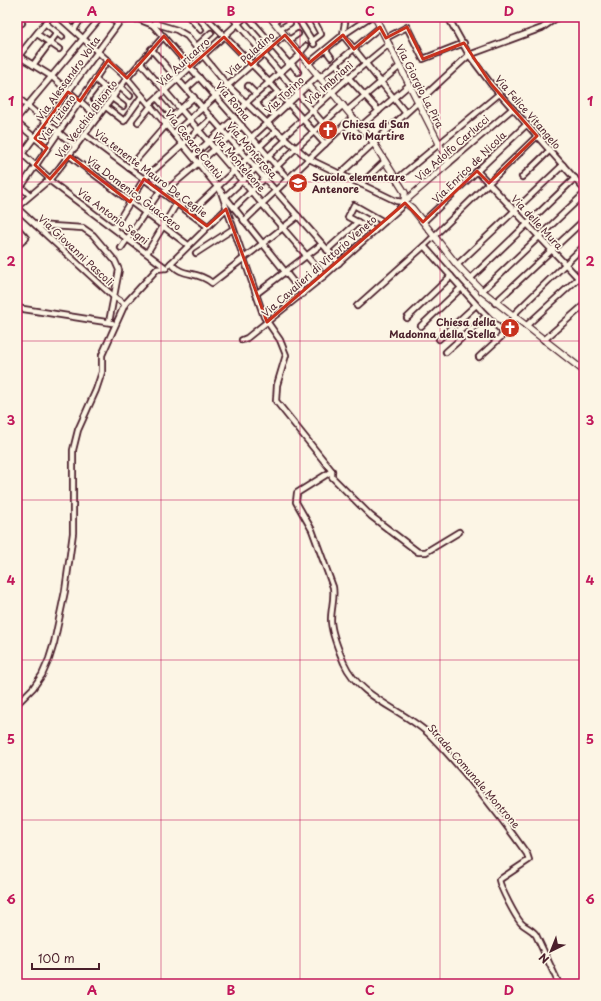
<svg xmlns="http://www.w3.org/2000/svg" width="601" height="1001" font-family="'Playpen Sans',sans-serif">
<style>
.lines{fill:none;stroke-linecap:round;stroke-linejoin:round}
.minor-casing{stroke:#4a1f2b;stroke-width:8}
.tertiary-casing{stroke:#4a1f2b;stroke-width:8}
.minor{stroke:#fcf5e5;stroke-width:4.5}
.tertiary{stroke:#fcf5e5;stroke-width:5.5}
.marked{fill:none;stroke:#c8321e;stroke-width:3;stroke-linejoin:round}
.grid{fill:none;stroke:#c2185b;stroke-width:1;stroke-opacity:0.55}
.labels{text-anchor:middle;stroke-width:3.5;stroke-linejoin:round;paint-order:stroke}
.street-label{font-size:10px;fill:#4a1f2b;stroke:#fcf5e5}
.poi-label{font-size:10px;font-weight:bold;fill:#4a1f2b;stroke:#fcf5e5;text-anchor:start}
.neatline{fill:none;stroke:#c2185b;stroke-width:1.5}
.grid-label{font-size:13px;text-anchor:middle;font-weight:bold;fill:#c2185b}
</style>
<rect width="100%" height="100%" fill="#fcf5e5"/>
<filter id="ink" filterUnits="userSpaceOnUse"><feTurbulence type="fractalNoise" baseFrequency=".025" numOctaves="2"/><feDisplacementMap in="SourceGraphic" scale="8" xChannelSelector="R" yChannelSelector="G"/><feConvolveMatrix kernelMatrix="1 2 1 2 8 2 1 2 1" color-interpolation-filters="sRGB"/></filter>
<g filter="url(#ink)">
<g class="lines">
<defs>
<g id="minor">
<path d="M59 17 127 78 199 164 303 294"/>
<path d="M118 17 115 21 138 19 153 25 288 179"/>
<path d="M189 17 201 30"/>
<path d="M206 17 269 82 325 144"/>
<path d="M232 17 323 123"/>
<path d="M248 17 289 64"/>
<path d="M297 17 314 44"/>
<path d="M312 17 321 34 312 41"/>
<path d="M346 17 343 34 346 39 405 112"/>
<path d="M448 17 469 55 491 84 584 189"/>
<path d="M17 19 22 23"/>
<path d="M274 22 280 17"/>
<path d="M45 23 62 37"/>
<path d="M154 23 177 30 187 36 228 86 267 123 309 159 396 201 404 202"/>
<path d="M153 25 158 17"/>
<path d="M280 29 290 23"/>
<path d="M74 30 82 17"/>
<path d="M37 34 59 49"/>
<path d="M386 38 407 27 423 59 464 43"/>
<path d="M289 40 298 34"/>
<path d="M196 47 211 33"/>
<path d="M151 49 339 263"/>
<path d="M326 50 331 57"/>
<path d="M300 53 306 46"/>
<path d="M17 55 51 76 98 117"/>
<path d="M17 58 50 17"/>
<path d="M140 62 324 276"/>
<path d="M291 63 298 72"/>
<path d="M309 63 343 35 370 17"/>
<path d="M336 64 379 111"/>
<path d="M33 65 57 33"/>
<path d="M320 77 380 27"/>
<path d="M95 79 114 96"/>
<path d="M308 85 322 101"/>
<path d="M248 86 256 94"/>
<path d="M120 87 130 96"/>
<path d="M188 87 199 77"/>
<path d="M17 97 76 147"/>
<path d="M112 98 123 106"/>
<path d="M157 98 169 112"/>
<path d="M94 100 104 87"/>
<path d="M150 104 245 17"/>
<path d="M106 107 124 121 142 96"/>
<path d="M348 110 400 66"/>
<path d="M240 112 246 103 301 54"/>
<path d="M275 115 264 103 278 92"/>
<path d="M17 118 101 17"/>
<path d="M138 122 151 106"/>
<path d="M17 123 47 148"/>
<path d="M165 123 194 97"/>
<path d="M361 126 409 85"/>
<path d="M174 133 285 35"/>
<path d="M85 135 207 226"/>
<path d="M283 137 348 78 389 44"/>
<path d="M17 149 50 179"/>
<path d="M70 156 188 245"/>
<path d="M193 156 235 118"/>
<path d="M17 161 118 24 110 17"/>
<path d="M226 161 319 75"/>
<path d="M449 163 512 109"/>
<path d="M129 168 167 124"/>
<path d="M477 171 584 284"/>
<path d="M340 174 469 55 542 28 558 17"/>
<path d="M522 177 550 150"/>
<path d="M397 179 499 94"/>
<path d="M49 180 166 268"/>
<path d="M17 184 30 195"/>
<path d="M361 184 385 161"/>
<path d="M21 187 108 60"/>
<path d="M221 192 264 317 280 340 286 355 277 385 276 401 332 471 297 493 296 502 312 530 333 587C335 598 331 608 331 620 331 633 339 651 344 663 360 699 405 710 431 736 466 772 498 813 527 854L529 860 499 880C501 889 515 916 521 923 526 928 532 929 536 935L559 984"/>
<path d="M163 193 242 126"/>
<path d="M225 197 286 140"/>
<path d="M17 207 50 179 60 167 127 78 164 36"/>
<path d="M17 208 114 297 125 304"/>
<path d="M234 208 296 148 343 105"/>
<path d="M190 213 276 131"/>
<path d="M244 221 353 117"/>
<path d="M423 222 526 125"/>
<path d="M36 225 83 228 93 235 115 261 119 270 109 322"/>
<path d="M17 228 26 238 17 246"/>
<path d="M114 228 144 179 212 118"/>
<path d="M374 231 348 217 354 205 384 222"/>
<path d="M121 248 160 191"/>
<path d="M327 250 358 222"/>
<path d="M147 253 177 203"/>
<path d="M196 253 233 229"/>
<path d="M171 263C182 278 197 270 212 283L298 216"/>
<path d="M169 265 226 209"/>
<path d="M457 265 563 165"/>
<path d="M470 279 575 178"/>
<path d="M482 291 584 194"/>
<path d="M256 294 322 244"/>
<path d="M495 303 584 220"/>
<path d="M357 306 424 246"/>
<path d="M17 308 112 323"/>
<path d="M512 316 584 246"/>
<path d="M407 318 451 276"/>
<path d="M514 318 502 331 482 311 424 246 537 136"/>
<path d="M421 326 461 288"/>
<path d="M526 326 584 273"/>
<path d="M439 339 476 305"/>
<path d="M242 340 247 338 324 276 400 208 404 202"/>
<path d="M544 340 584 305"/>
<path d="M446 352 486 316"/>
<path d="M479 357 502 336V331"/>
<path d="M332 471V477L371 516 418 552H426L459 532"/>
<path d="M17 704 33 688 42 675 49 659 54 643 65 591 73 533V450L78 430 96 390 102 372V355L125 304 157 269 166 268"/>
</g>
<g id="tertiary">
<path d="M270 17 373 142 405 193 404 202"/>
<path d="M375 17 449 163 404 202"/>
<path d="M404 202 412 208 457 265 482 291 584 371"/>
</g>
</defs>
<use href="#minor" class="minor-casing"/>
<use href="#tertiary" class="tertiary-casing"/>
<use href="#minor" class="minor"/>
<use href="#tertiary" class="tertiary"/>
</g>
</g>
<path class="marked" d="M380 27 386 38 407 27 423 59 464 43 491 84 537 136 489 183 477 171 423 222 405 203 267 322 226 209 207 226 144 179 130 202 70 156 50 179 35 165 47 148 35 138 68 92 80 101 108 60 127 78 164 36 190 67 224 37 251 65 285 35 309 63 343 35 354 49Z"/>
<path class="grid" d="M161 17V984M300 17V984M440 17V984M17 182H584M17 341H584M17 500H584M17 660H584M17 820H584"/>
<defs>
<symbol id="church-disc" viewBox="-11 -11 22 22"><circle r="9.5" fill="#c8321e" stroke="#fcf5e5"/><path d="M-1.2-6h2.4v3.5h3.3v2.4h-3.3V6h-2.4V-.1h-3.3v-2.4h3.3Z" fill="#fff"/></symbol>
<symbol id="school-disc" viewBox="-11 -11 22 22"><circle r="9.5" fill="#c8321e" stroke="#fcf5e5"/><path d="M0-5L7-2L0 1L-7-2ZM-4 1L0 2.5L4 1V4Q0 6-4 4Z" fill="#fff"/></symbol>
</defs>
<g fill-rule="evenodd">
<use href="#church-disc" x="317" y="119" width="22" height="22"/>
<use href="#school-disc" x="287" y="172" width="22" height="22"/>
<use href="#church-disc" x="499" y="317" width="22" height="22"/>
</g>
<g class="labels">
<g class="street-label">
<text transform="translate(250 54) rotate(-42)" y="4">Via Paladino</text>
<text transform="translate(183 62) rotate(-42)" y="4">Via Auricarro</text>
<text transform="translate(68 78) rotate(-54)" y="4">Via Alessandro Volta</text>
<text transform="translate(329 83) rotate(-42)" y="4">Via Imbriani</text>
<text transform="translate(420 86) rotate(63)" y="4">Via Giorgio La Pira</text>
<text transform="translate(284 95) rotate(-43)" y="4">Via Torino</text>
<text transform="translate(233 101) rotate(49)" y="4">Via Roma</text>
<text transform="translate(528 112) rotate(49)" y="4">Via Felice Vitangelo</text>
<text transform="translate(57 118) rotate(-55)" y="4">Via Tiziano</text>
<text transform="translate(86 119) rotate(-53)" y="4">Via Vecchia Bitonto</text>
<text transform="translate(194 144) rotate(51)" y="4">Via Cesare Cantù</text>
<text transform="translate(452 148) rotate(-41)" y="4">Via Adolfo Carlucci</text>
<text transform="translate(252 150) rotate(49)" y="4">Via Monterosa</text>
<text transform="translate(239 162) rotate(49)" y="4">Via Monteleone</text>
<text transform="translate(469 167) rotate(-44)" y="4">Via Enrico de Nicola</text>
<text transform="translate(151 173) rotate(37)" y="4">Via tenente Mauro De Ceglie</text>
<text transform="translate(134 193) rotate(37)" y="4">Via Domenico Guaccero</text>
<text transform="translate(113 216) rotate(37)" y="4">Via Antonio Segni</text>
<text transform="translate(537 222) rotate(47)" y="4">Via delle Mura</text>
<text transform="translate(76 250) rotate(43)" y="4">Via Giovanni Pascoli</text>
<text transform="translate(319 266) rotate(-41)" y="4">Via Cavalieri di Vittorio Veneto</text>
<text transform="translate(474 776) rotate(49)" y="4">Strada Comunale Montrone</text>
</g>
<g class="poi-label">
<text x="342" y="128">Chiesa di San<tspan x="342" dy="12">Vito Martire</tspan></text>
<text x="312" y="181">Scuola elementare<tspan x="312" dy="12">Antenore</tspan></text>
<text x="496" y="326" text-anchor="end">Chiesa della<tspan x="496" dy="12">Madonna della Stella</tspan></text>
</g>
</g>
<rect width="601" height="1001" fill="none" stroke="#fcf5e5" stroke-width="44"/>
<g transform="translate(551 951) rotate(223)" stroke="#fcf5e5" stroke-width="3" paint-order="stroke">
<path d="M0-3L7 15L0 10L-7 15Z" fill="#4a1f2b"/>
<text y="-6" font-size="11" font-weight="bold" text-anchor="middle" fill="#4a1f2b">N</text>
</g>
<path d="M32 963v6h67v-6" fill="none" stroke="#4a1f2b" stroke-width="2"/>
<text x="38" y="963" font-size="12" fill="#4a1f2b" stroke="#fcf5e5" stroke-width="3" paint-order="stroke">100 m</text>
<rect x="22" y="22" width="557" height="957" class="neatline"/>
<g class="grid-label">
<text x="92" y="16">A</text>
<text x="231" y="16">B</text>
<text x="370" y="16">C</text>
<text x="509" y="16">D</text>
<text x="11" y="106">1</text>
<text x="590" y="106">1</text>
<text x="11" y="266">2</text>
<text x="590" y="266">2</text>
<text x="11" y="425">3</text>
<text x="590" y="425">3</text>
<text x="11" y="585">4</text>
<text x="590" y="585">4</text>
<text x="11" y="744">5</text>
<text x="590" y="744">5</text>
<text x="11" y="904">6</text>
<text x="590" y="904">6</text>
<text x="92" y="995">A</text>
<text x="231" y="995">B</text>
<text x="370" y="995">C</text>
<text x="509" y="995">D</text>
</g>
</svg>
